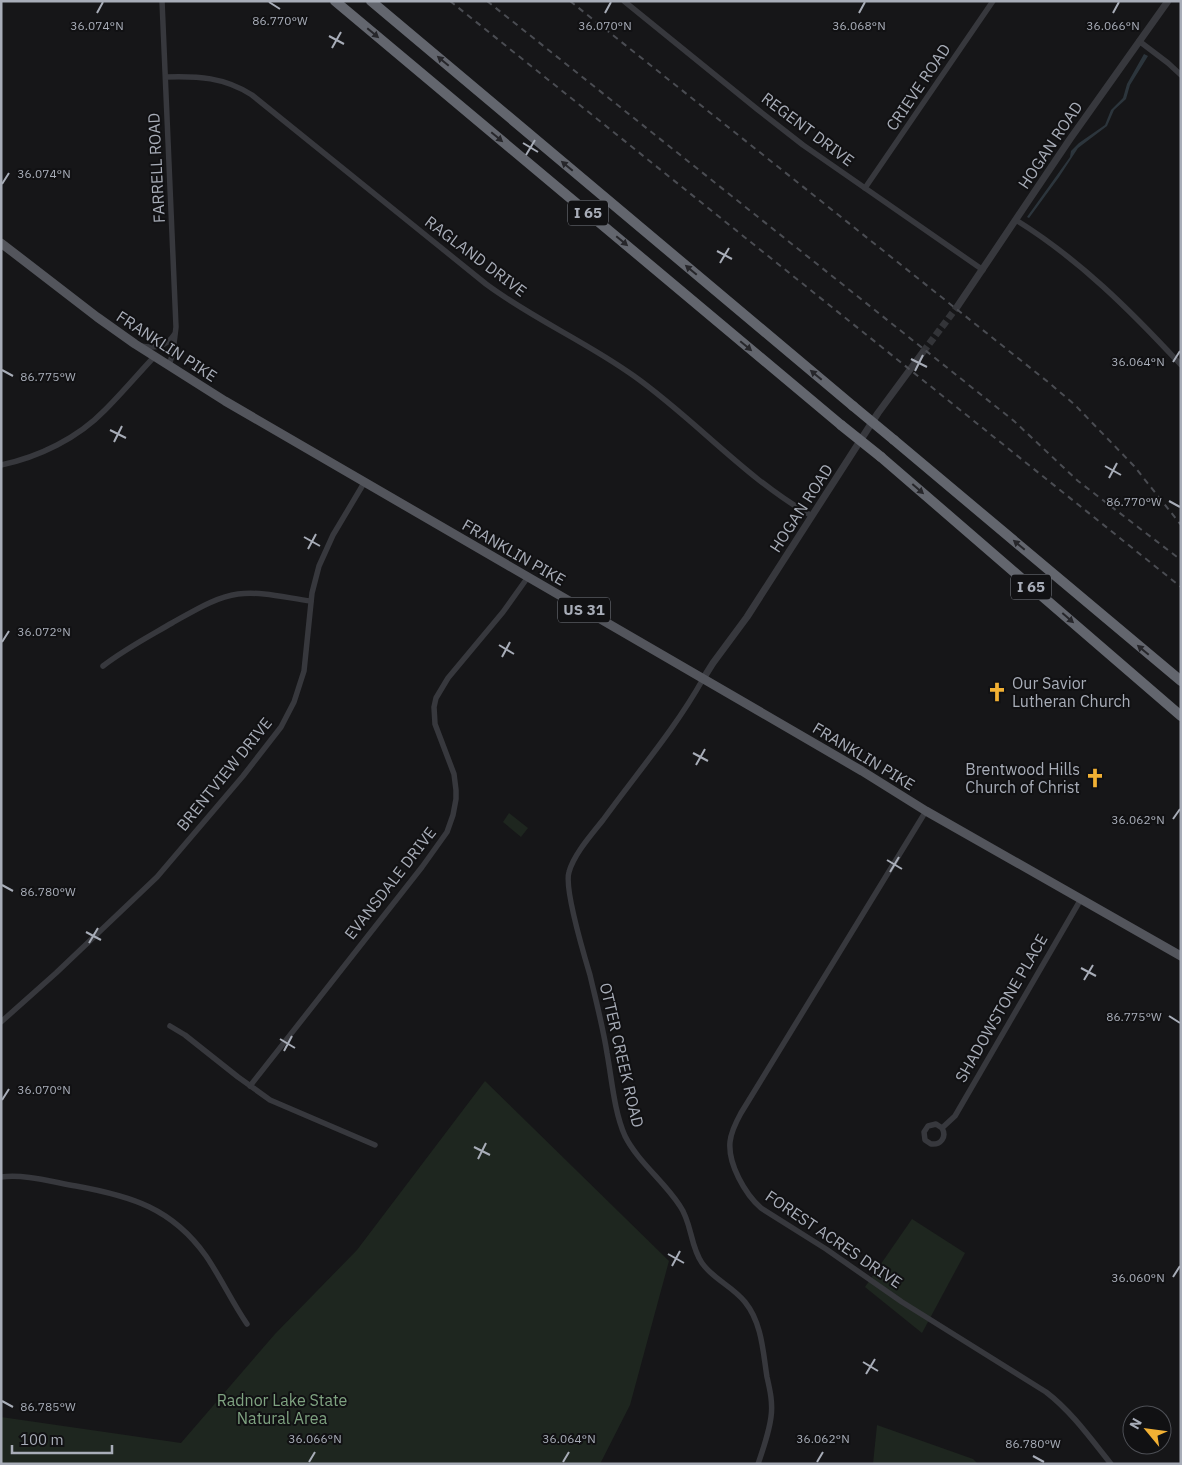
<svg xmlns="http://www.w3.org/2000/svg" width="1182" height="1465" font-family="'IBM Plex Sans',sans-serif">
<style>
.green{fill:#1e261f}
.water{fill:#2c353c}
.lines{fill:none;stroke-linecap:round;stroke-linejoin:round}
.tertiary-tunnel{stroke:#333438;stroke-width:7;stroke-dasharray:7 3.5;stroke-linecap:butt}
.minor{stroke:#37383d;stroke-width:5.5}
.tertiary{stroke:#37383d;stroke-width:7}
.primary{stroke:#53555c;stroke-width:9}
.motorway{stroke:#63666e;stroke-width:10}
.rail{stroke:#4a4c52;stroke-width:2;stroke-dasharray:6 5;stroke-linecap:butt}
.motorway-bridge{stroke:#63666e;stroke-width:10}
.oneway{fill:#26262a}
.ticks{fill:none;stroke:#a8adb8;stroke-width:2}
.labels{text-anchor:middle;stroke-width:4;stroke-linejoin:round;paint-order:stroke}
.shield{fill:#111113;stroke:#7b7e86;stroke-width:1}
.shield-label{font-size:15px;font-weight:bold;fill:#a8adb8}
.street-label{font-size:16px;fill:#a8adb8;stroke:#111113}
.poi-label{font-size:16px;fill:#a8adb8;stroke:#111113;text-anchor:start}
.park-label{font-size:16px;fill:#7fa381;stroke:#111113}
.ticks-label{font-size:12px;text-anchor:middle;fill:#a8adb8;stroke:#111113;stroke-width:4;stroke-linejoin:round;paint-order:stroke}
</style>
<rect width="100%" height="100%" fill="#161618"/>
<g class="green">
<path d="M509 813 528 828 521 837 503 822Z"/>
<path d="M485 1081 669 1261 630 1405 600 1464H1V1417L181 1443 275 1334 357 1250Z"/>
<path d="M912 1219 965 1253 922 1333 865 1287Z"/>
<path d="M877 1425 973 1459 978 1464H873Z"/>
</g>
<path class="water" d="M1144 54 1148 56 1130 85 1126 99 1114 110 1107 126 1078 148 1059 177 1029 218 1027 217 1070 157 1071 151 1079 143 1105 125 1111 110 1123 98 1127 84Z"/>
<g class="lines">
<path class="tertiary-tunnel" d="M923 352 957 307"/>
<g class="minor">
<path d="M162 1 176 327 173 352 169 366"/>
<path d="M624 1 757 109 803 145 983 270"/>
<path d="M1139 41 1168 63 1181 75"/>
<path d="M166 77C198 76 224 77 252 95L486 284C533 319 587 342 634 376 696 420 746 479 812 516"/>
<path d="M865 188 993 1"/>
<path d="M1016 220C1079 259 1131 311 1181 365"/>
<path d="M141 346C154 349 167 346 174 335"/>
<path d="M1 465C39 457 78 438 105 410 122 393 138 374 154 357"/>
<path d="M103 666C125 649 148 637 172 623 192 612 215 597 238 594 262 591 287 598 311 601"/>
<path d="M703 679C675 729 637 773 603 820 592 834 574 854 569 872 564 888 584 955 590 975 596 1001 603 1027 607 1053 612 1080 614 1111 625 1136 638 1162 664 1181 680 1206 692 1223 690 1246 702 1263 713 1279 732 1286 745 1302 762 1323 763 1352 767 1377 770 1390 773 1403 771 1417 769 1433 763 1449 758 1464"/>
<path d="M926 811 741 1113C736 1122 731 1132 730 1142 728 1164 745 1194 761 1208L826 1249 902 1302 1046 1392C1071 1411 1091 1439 1111 1464"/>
<path d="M1 1022 56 973 157 877 243 776 281 727 294 702 304 671 312 593 319 566 333 535 364 483"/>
<path d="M170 1026 185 1035 238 1077 270 1100 375 1145"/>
<path d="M250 1086 422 867 447 832 453 815 456 799V790L454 774 435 724 434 707 436 698 448 678 503 612 528 577"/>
<path d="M942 1128C947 1137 941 1145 931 1144L925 1140 924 1132 928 1126 936 1124 942 1128 955 1116 1081 899"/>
<path d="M1 1177C26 1174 52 1182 76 1186 131 1196 172 1208 206 1256 221 1278 232 1302 247 1324"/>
</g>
<g class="tertiary">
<path d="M957 307 1070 139 1168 1"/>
<path d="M703 679 713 663 747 617 878 413 923 352"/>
</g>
<path class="primary" d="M1 243 97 317 135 344 225 401 862 771 926 811 1181 956"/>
<g class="motorway">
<path d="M335 1 841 425"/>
<path d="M371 1 853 406"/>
<path d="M894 440 1181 681"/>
<path d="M881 457 1181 716"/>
</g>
<g class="rail">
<path d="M450 1 1181 587"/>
<path d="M487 1 1014 421 1078 481 1181 560"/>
<path d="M570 1 1048 382 1074 404 1134 466 1181 525"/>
</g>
<g class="motorway-bridge">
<path d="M853 406 894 440"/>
<path d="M841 425 881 457"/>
</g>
</g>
<defs><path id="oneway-solid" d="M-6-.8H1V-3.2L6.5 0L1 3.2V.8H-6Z" transform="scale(1.25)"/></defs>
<g class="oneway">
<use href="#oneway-solid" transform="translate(373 33) rotate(40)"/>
<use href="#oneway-solid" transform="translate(443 61) rotate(-140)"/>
<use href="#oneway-solid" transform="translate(497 137) rotate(40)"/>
<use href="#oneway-solid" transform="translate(567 166) rotate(-140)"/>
<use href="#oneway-solid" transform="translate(622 241) rotate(40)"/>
<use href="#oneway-solid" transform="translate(691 270) rotate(-140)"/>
<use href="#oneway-solid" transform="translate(746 346) rotate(40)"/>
<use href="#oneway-solid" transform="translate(816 375) rotate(-140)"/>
<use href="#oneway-solid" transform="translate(918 489) rotate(41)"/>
<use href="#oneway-solid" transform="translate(1019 545) rotate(-140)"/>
<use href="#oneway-solid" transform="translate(1068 618) rotate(41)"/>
<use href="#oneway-solid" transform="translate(1143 650) rotate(-140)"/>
</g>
<path class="ticks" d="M269 2 280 9M97 13 103 2M605 13 611 2M859 13 865 2M1113 13 1119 2M329 36 344 44M332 48 341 32M523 143 538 152M526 155 535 140M2 184 9 173M717 251 732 259M720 263 729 248M911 359 927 367M1173 362 1180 351M2 370 13 376M915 371 923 355M110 430 126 438M114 442 122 426M1105 466 1121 475M1109 478 1117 463M1169 501 1180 507M304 537 320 546M308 549 316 534M2 642 9 631M499 645 514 654M502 657 510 642M693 753 708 761M696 765 705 749M1173 819 1180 809M887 860 902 869M890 872 899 857M2 885 13 891M86 932 101 940M89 943 98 928M1081 968 1096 976M1084 980 1093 965M1169 1016 1180 1023M280 1039 295 1048M284 1051 292 1036M2 1100 9 1089M474 1147 490 1155M478 1159 486 1143M668 1254 684 1263M672 1266 680 1251M1173 1277 1180 1266M863 1362 878 1371M866 1374 875 1359M2 1401 13 1407M1033 1456 1044 1462M309 1462 315 1452M563 1462 569 1452M817 1462 823 1452"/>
<defs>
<symbol id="church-bare" viewBox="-9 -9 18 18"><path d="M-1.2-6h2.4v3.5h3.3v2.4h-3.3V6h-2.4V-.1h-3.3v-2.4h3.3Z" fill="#f2b134" stroke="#111113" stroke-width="2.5" paint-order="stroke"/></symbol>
</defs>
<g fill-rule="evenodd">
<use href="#church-bare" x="983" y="678" width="28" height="28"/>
<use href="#church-bare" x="1081" y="764" width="28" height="28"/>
</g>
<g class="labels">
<g class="shield">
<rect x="568" y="200.5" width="40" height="25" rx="4"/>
<rect x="1011" y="574.5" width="40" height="25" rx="4"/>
<rect x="558" y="597.5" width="52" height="25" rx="4"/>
</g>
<g class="shield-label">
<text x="588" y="218">I 65</text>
<text x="1031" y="592">I 65</text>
<text x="584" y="615">US 31</text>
</g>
<g class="street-label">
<text transform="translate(918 87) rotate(-56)" y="6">CRIEVE ROAD</text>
<text transform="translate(808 129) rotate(37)" y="6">REGENT DRIVE</text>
<text transform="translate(1050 145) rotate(-56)" y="6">HOGAN ROAD</text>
<text transform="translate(156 168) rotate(-93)" y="6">FARRELL ROAD</text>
<text transform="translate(476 256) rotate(37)" y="6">RAGLAND DRIVE</text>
<text transform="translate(167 346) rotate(33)" y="6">FRANKLIN PIKE</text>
<text transform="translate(801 508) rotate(-57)" y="6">HOGAN ROAD</text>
<text transform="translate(514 552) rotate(30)" y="6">FRANKLIN PIKE</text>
<text transform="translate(864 756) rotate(31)" y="6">FRANKLIN PIKE</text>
<text transform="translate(224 774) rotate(-51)" y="6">BRENTVIEW DRIVE</text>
<text transform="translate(390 883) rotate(-52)" y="6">EVANSDALE DRIVE</text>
<text transform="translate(1001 1008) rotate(-60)" y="6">SHADOWSTONE PLACE</text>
<text transform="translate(622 1055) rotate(77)" y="6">OTTER CREEK ROAD</text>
<text transform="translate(834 1239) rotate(34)" y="6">FOREST ACRES DRIVE</text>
</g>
<g class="poi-label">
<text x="1012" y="689">Our Savior<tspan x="1012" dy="18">Lutheran Church</tspan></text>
<text x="1080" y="775" text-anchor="end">Brentwood Hills<tspan x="1080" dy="18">Church of Christ</tspan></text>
</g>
<g class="park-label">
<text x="282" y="1406">Radnor Lake State<tspan x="282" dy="18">Natural Area</tspan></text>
</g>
</g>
<g class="ticks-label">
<text x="280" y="25">86.770°W</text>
<text x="97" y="30">36.074°N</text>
<text x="605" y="30">36.070°N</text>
<text x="859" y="30">36.068°N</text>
<text x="1113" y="30">36.066°N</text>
<text x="44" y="178">36.074°N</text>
<text x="1138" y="366">36.064°N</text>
<text x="48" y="381">86.775°W</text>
<text x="1134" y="506">86.770°W</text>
<text x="44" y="636">36.072°N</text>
<text x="1138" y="824">36.062°N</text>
<text x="48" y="896">86.780°W</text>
<text x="1134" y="1021">86.775°W</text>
<text x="44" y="1094">36.070°N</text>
<text x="1138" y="1282">36.060°N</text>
<text x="48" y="1411">86.785°W</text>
<text x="315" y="1443">36.066°N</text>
<text x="569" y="1443">36.064°N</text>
<text x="823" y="1443">36.062°N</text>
<text x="1033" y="1448">86.780°W</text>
</g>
<rect width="1182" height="1465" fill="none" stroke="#a8adb8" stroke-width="5"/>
<g transform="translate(1147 1430) rotate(299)"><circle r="24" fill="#111113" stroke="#4d4f55"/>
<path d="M0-4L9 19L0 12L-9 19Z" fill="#f2b134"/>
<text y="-8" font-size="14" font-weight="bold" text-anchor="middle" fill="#a8adb8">N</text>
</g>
<path d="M12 1445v8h100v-8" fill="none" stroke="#a8adb8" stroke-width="2.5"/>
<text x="20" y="1445" font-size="15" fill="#a8adb8" stroke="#111113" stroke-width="4" paint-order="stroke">100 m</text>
</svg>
